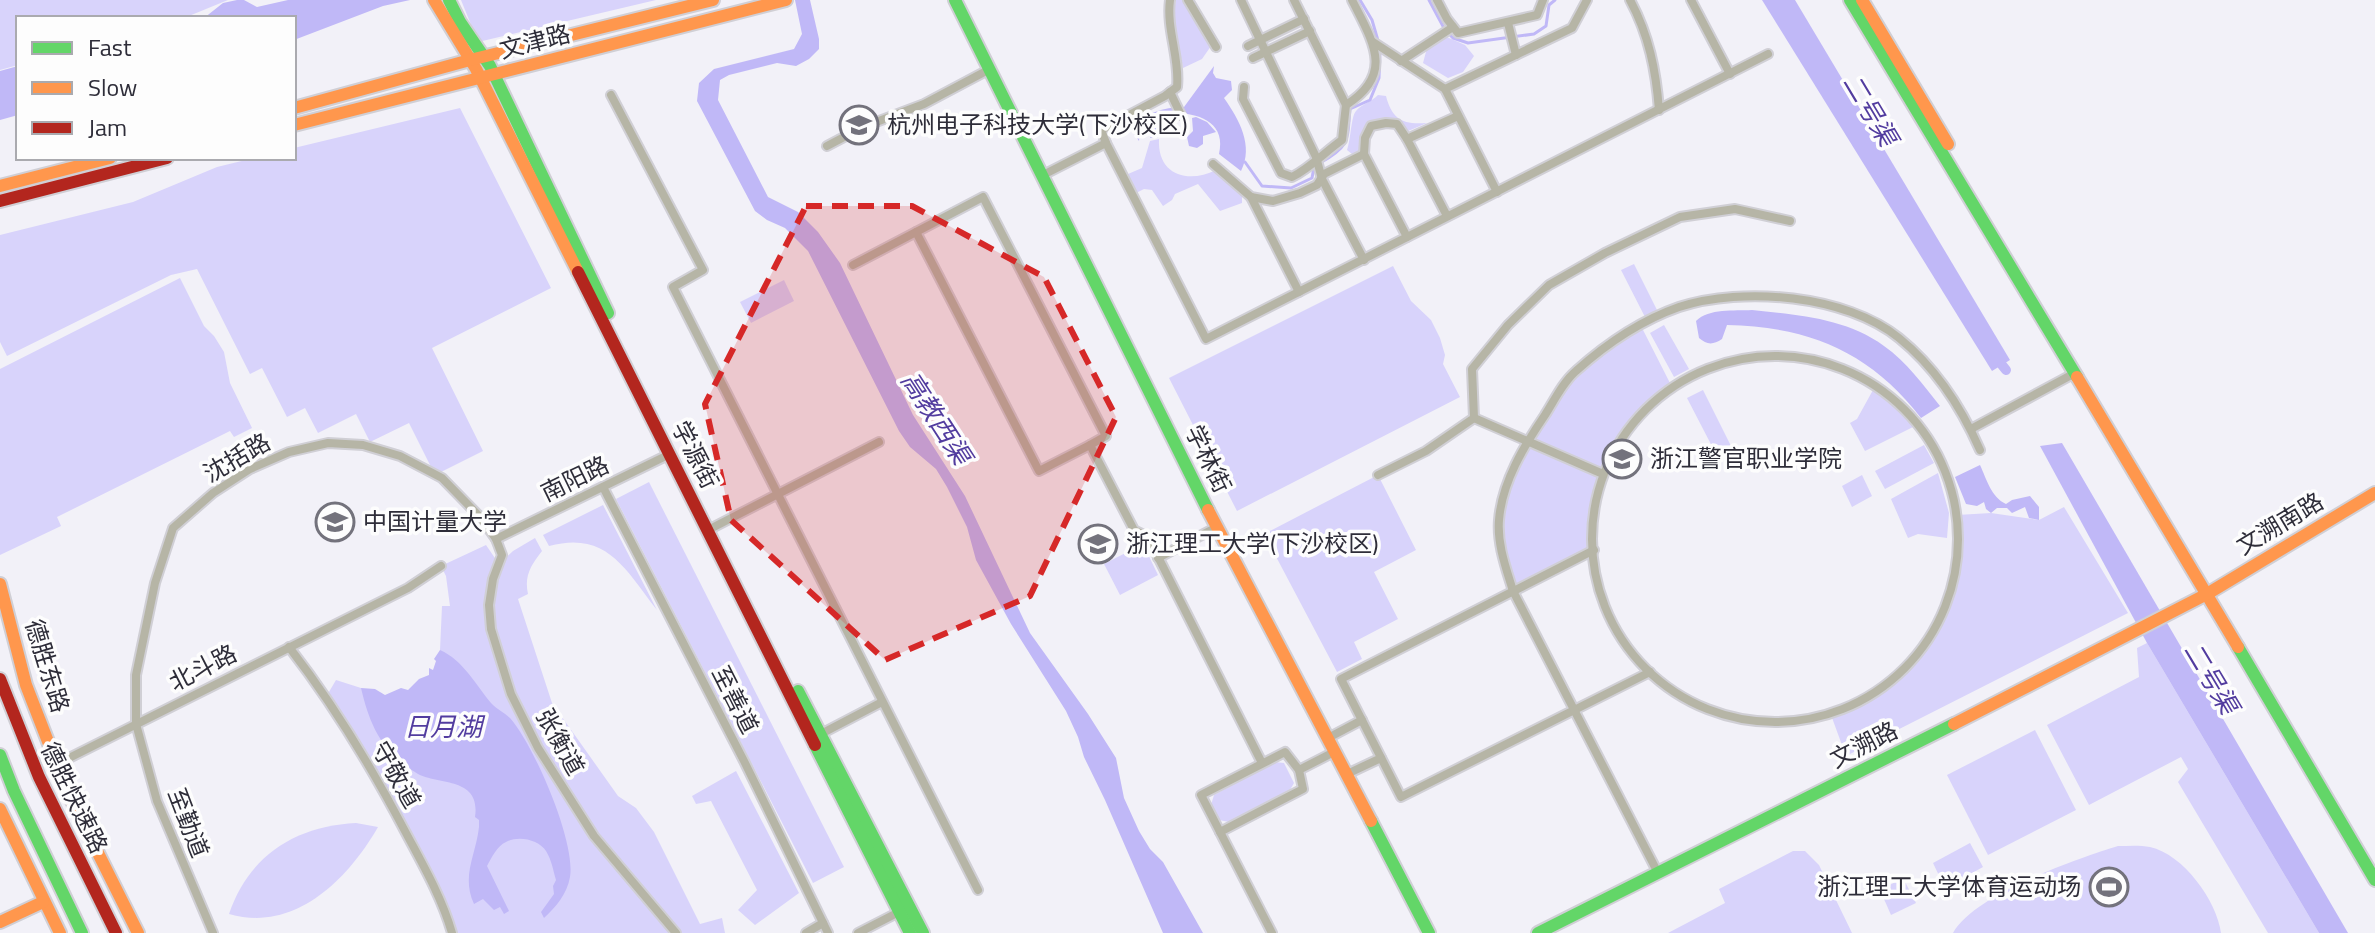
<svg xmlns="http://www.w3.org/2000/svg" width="2375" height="933" font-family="'Titillium Web','Noto Sans SC',sans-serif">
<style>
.green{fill:#d8d3fb}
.water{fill:#c0b8f7}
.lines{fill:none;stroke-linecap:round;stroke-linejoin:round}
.stream{stroke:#c0b8f7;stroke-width:3}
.canal{stroke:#c0b8f7;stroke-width:10}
.street-casing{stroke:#d0cfd5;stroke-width:12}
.fast-casing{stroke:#d0cfd5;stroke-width:16}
.slow-casing{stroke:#d0cfd5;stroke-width:16}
.jam-casing{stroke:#d0cfd5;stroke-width:16}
.street{stroke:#b6b5a6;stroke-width:8}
.fast{stroke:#63d668;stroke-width:12}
.slow{stroke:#ff974d;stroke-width:12}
.jam{stroke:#b3261e;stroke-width:12}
.marked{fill:#d62828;fill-opacity:0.2;stroke:#d62828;stroke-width:6;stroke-dasharray:16 10;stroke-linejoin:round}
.labels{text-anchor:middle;stroke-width:7;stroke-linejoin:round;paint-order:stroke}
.street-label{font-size:24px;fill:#2e2d39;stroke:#fdfdfd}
.poi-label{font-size:24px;fill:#2e2d39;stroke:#fdfdfd;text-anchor:start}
.water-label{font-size:26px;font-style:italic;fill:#523c9f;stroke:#fdfdfd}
</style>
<rect width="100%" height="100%" fill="#f2f1f8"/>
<g class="green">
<path d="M0 0H228L184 18H18V65L0 70Z"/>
<path d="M461 0H656L478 42Z"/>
<path d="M1176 0H1184L1211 46 1202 59 1183 68 1173 16Z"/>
<path d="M1440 34 1465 45 1474 56 1463 72 1448 78 1423 63 1427 48Z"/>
<path d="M1378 95 1386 96C1392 119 1402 125 1427 123L1399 135 1393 128 1378 127 1360 152 1352 154 1347 150C1351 139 1351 116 1356 111 1362 104 1371 102 1378 95Z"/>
<path d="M460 108 551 288 432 348 483 451 435 475 409 423 370 442 356 414 318 433 305 408 287 417 262 368 250 374 197 269 171 275 7 356 0 342V235L133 202 217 167 254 158H294V148Z"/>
<path d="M1159 139C1157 175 1188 184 1216 170L1242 194V203L1220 211 1198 184 1175 194 1172 200 1163 206 1152 190 1144 189 1136 193 1128 174 1142 168 1150 141Z"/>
<path d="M1634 264 1657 310 1645 317 1621 270Z"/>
<path d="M1393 266 1411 301 1431 320 1440 338 1445 355 1443 364 1460 397 1237 511 1169 378Z"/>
<path d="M180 278 204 326 214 336 224 352 230 383 252 428 234 437 230 431 57 517 61 526 0 555V369Z"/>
<path d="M784 280 794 301 751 323 740 302Z"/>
<path d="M1664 325 1689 369 1674 377 1650 333Z"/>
<path d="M1641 326 1672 387C1618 418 1590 490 1594 550L1513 591 1499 520 1511 473 1573 373Z"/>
<path d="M1703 390 1731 446 1716 454 1687 398Z"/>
<path d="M1873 390 1900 411 1913 427 1865 451 1850 423 1857 419Z"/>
<path d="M1924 445 1934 463 1885 489 1875 471Z"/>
<path d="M1938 473 1949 513 1947 538 1918 534 1908 538 1891 499Z"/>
<path d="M1378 475 1416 550 1374 572 1398 619 1354 642 1362 659 1337 672 1264 534Z"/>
<path d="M1862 475 1872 496 1852 507 1842 486Z"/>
<path d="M649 482 844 867 813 883 616 499Z"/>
<path d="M603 505 657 610C626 570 607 530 549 546L543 535Z"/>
<path d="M2064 507 2128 613 1846 756 1831 715 1877 693 1915 659 1943 615 1957 566V515L1991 513 2039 520Z"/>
<path d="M535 538 542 551C531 565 524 576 528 594L518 599 552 703 618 796 636 808 654 832 700 924 722 918 725 933H452L424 868 326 697 336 680 361 688 392 708 443 682 440 650 442 606H450L446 576 441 566 486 545 499 564 513 551Z"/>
<path d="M1143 544 1158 575 1120 595 1104 564Z"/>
<path d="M2147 643 2319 933H2268L2178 782 2188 769 2181 757 2089 805 2047 725 2139 677 2137 648Z"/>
<path d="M2035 730 2076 810 1988 855 1947 775Z"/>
<path d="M1275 762 1284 763 1294 783 1290 790 1229 822 1219 820 1211 805 1214 795Z"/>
<path d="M736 771 799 893 755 925 738 910 757 890 711 801 696 804 692 796Z"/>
<path d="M356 823 378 827C348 879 295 933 229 914 249 855 296 826 356 823Z"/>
<path d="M1970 843 1983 867 1945 888 1933 863Z"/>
<path d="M2118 846C2128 846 2140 845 2150 847 2183 854 2217 901 2221 933H1953C1975 894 2076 859 2118 846Z"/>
<path d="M1793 851H1805L1819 865 1852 933H1668L1725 903 1719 889Z"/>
<path d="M1903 878 1916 903 1891 915 1880 890Z"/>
</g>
<g class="water">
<path d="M237 0H244L257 7 288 0H410L383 6 294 40V18H204L223 3Z"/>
<path d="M795 0H810L819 39V49L809 59 796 66 777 63 729 75 720 80 718 100 768 197 798 212 818 232 840 263 913 415 965 496 1030 633 1088 714 1116 758 1124 798 1139 831 1150 849 1163 862 1203 933H1163L1105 800 1084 757 1078 737 1066 711 1011 624 976 560 967 527 947 487 936 469 910 447 899 431 808 251 785 228 767 220 755 211 697 101 699 83 714 69 794 49 802 34Z"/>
<path d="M1762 0H1795L2010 360 1992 371Z"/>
<path d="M18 66V115L0 120V71Z"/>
<path d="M1214 66 1213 73 1216 78 1231 81 1232 90 1224 98C1239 119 1254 146 1241 171L1219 154C1226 125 1203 114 1177 113L1166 123 1158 137 1150 138 1156 124 1153 120 1147 119 1140 132 1139 141 1130 128C1147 113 1162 107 1184 107Z"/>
<path d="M1196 117 1207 122 1216 132 1203 136V144L1197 148 1189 146 1187 137 1193 131 1192 118Z"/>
<path d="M1752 310C1797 315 1846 318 1884 346 1907 362 1923 385 1940 406L1921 418C1870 352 1810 327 1727 325L1722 339C1713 345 1707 345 1699 338L1696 321C1709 308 1734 311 1752 310Z"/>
<path d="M2062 443 2348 933H2319L2147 643 2040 446Z"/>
<path d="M1980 465C1987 480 1991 497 2006 504L2012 500 2030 496 2039 507V520L2029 518 2025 507 2012 513 2007 508H1997L1991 513 1986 509 1984 502 1977 506 1966 504 1955 477Z"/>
<path d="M440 650C463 660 476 685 491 703 496 709 504 712 510 718 534 745 576 842 570 877 567 894 556 907 544 918L541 912 554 894 553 886 556 880C553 870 552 861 546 851 539 840 519 835 506 842 497 846 492 857 487 866L509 911 504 914 500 907 494 910 483 899 474 904C461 876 476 855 479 827V820L475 817C481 777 439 785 418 774 413 771 407 767 402 763 378 744 368 718 361 688L375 689 385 695 401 688 408 690 419 679 429 675V668L433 670 436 661 434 659Z"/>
</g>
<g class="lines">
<g class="stream">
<path d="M1360 0 1372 20 1379 44"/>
<path d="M1429 0 1445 30 1453 38 1468 43 1534 34 1546 26 1549 5 1555 0"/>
<path d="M1245 162 1262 186 1291 188 1312 178 1314 167"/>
<path d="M1320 163C1351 146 1347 140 1350 109L1370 100 1379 78 1380 51"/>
</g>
<path class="canal" d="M2002 365 2006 370"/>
<defs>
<g id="street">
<path d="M1188 0 1216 47"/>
<path d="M1241 0 1316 157 1322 179 1364 260"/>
<path d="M1294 0 1346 105"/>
<path d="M1437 0 1447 19 1458 33 1537 15 1543 0"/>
<path d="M1630 0C1649 35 1656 71 1659 110"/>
<path d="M1691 0 1730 74"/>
<path d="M1508 23 1516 55"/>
<path d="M1373 42 1445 89 1497 192"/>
<path d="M1248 46 1304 19"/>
<path d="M1253 58 1310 31"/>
<path d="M1401 61 1453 27"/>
<path d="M1244 87 1243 99 1281 173 1292 177C1310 168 1325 152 1342 140L1346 105C1395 74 1373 42 1352 0"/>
<path d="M1445 89 1572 28 1587 0"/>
<path d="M1170 92 1181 115"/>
<path d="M611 95 703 270 673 287 978 890"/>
<path d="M1106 143 1206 339 1768 54"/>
<path d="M827 146 863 127 924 104 990 69"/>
<path d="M1213 164 1251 197 1273 201 1300 193 1317 185 1324 174 1364 154"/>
<path d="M1043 175 1106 143 1101 130 1165 96 1177 87C1180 58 1166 29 1170 0"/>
<path d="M1251 197 1299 292"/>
<path d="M1447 216 1407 139 1458 116"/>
<path d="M916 232 1039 471 1090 445"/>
<path d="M1407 237 1364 154 1365 138 1371 126 1386 123 1397 124 1407 139"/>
<path d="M853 265 983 197 1106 436 1090 445 1134 530 1148 537 1262 763"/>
<circle cx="1775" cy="539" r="183"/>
<path d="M1474 418 1603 474"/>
<path d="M1971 429 2075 373"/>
<path d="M1378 475 1426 451 1474 418 1472 369 1508 325 1549 285 1605 253 1680 217 1735 209 1790 221"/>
<path d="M603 487 744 761 828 933"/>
<path d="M708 530 879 442"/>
<path d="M496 539 670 454"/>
<path d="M1594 550 1341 679 1401 797 1650 672"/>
<path d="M1158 558 1217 527"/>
<path d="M289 647C334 705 372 768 406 833 423 865 442 898 452 933"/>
<path d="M817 736 882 702"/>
<path d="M1328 738 1362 720"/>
<path d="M57 764 408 588 441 566"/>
<path d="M1347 774 1381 758"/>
<path d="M1220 832 1303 789 1299 770 1336 751"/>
<path d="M1658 873 1513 591C1506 568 1497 544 1499 520 1502 482 1524 446 1545 415 1554 401 1563 382 1576 371 1605 345 1642 320 1679 307 1743 286 1846 295 1899 338 1935 367 1962 409 1980 450"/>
<path d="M213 933 157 801 136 724V675L155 583 173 528 213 493 250 469 289 452 328 443 363 445 400 456 442 478 481 518 496 539 502 555 493 579 489 605 491 629 511 694 538 748 594 836 676 933"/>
<path d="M806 933 823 923"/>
<path d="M858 933 899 912"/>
<path d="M1272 933 1201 795 1285 752 1299 770"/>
</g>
<g id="fast">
<path d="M449 0 460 22 490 66 608 313"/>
<path d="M955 0 1208 510"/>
<path d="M1850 0 2077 377"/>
<path d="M2238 647 2375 880"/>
<path d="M798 691 923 933"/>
<path d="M815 745 910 933"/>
<path d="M0 755 14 791 82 933"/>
<path d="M1371 821 1429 933"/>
<path d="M1538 933 1954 724"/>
</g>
<g id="slow">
<path d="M434 0 476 69 578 272"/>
<path d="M1862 0 1948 144"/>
<path d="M294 108 470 60 713 0"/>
<path d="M294 125 786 0"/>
<path d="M0 186 110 158"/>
<path d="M2077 377 2238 647"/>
<path d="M1208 510 1371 821"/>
<path d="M0 584 26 685 68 793 138 933"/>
<path d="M1954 724 2207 594 2375 493"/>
<path d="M0 809 60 933"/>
<path d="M0 922 43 902"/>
</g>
<g id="jam">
<path d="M0 201 167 158"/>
<path d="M578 272 815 745"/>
<path d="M0 679 39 777 116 933"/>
</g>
</defs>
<use href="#street" class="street-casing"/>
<use href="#fast" class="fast-casing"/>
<use href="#slow" class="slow-casing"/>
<use href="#jam" class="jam-casing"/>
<use href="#street" class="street"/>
<use href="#fast" class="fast"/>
<use href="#slow" class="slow"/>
<use href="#jam" class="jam"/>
</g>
<path class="marked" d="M806 206H912L1044 277 1116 417 1030 596 885 660 731 520 705 404Z"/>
<defs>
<symbol id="university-ring" viewBox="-11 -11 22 22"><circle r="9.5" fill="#fdfdfd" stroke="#73727c" stroke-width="1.5"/><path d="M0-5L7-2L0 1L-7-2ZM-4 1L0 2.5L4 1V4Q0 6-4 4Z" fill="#73727c"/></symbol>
<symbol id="stadium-ring" viewBox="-11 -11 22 22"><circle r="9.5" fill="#fdfdfd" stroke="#73727c" stroke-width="1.5"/><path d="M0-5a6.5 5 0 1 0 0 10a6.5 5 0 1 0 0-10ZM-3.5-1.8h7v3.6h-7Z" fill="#73727c"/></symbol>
</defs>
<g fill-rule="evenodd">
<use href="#university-ring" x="837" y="103" width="44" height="44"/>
<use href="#university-ring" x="1600" y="437" width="44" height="44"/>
<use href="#university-ring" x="313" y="500" width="44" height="44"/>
<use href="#university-ring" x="1076" y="522" width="44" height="44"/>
<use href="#stadium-ring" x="2087" y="865" width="44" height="44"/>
</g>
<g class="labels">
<g class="street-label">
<text transform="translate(535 42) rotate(-14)" y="8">文津路</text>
<text transform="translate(695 455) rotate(63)" y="8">学源街</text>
<text transform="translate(237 458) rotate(-30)" y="8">沈括路</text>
<text transform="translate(1208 459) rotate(64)" y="8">学林街</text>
<text transform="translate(575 479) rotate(-26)" y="8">南阳路</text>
<text transform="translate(2280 524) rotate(-31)" y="8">文溯南路</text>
<text transform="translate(47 666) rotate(73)" y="8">德胜东路</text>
<text transform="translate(203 668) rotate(-27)" y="8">北斗路</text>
<text transform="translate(735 700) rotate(63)" y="8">至善道</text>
<text transform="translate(560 742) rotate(61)" y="8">张衡道</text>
<text transform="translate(1864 745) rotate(-27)" y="8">文溯路</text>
<text transform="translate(396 775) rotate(60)" y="8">守敬道</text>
<text transform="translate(74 798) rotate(64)" y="8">德胜快速路</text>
<text transform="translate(188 823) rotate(69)" y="8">至勤道</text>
</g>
<g class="poi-label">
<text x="887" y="133">杭州电子科技大学(下沙校区)</text>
<text x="1650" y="467">浙江警官职业学院</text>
<text x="363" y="530">中国计量大学</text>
<text x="1126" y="552">浙江理工大学(下沙校区)</text>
<text x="2081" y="895" text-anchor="end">浙江理工大学体育运动场</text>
</g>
<g class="water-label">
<text transform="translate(1870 110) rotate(59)" y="9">二号渠</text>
<text transform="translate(936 418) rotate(57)" y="9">高教西渠</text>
<text transform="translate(2211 678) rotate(59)" y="9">二号渠</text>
<text x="443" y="736">日月湖</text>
</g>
</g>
<rect x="16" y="16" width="280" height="144" fill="#fdfdfd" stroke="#aaaaaf" stroke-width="2"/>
<rect x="32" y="42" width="40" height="12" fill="#63d668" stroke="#aaaaaf" stroke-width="2"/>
<text x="88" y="56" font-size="24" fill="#2e2d39">Fast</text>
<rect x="32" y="82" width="40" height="12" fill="#ff974d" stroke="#aaaaaf" stroke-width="2"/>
<text x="88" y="96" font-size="24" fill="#2e2d39">Slow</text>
<rect x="32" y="122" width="40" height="12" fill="#b3261e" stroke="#aaaaaf" stroke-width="2"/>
<text x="88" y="136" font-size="24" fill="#2e2d39">Jam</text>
</svg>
